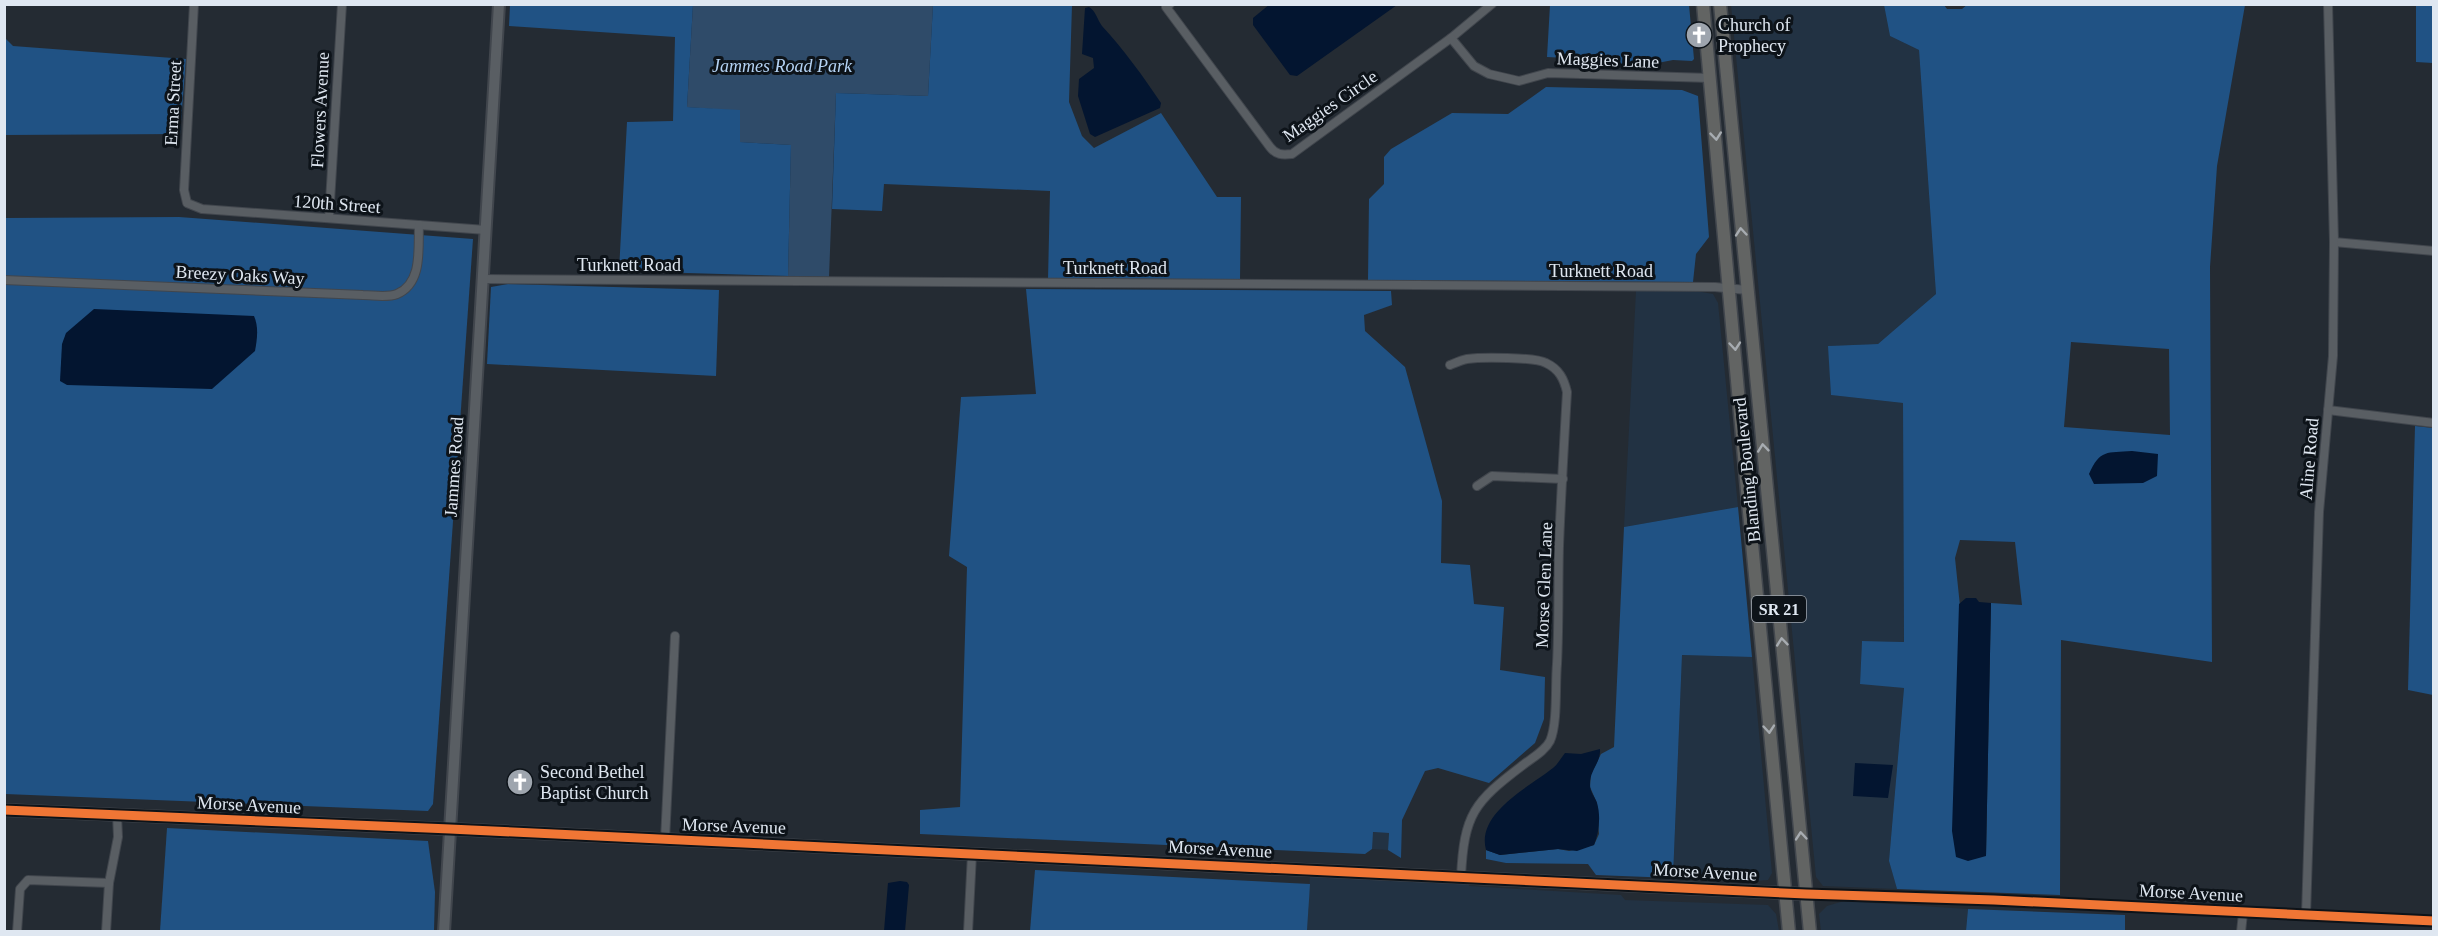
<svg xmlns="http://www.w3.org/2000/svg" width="2438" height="936" font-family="Georgia,serif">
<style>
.built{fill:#223243}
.green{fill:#2f4b69}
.forest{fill:#205284;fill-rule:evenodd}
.water{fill:#031530}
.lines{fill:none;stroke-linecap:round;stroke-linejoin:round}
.street-casing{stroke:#41464d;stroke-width:10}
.secondary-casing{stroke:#41464d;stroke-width:14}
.primary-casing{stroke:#41464d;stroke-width:15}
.street{stroke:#595e63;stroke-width:8}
.secondary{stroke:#595e63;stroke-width:10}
.primary{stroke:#626463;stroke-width:12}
.cycleway-casing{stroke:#0d1319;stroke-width:13}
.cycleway{stroke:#f07635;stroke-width:9}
.oneway{stroke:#a7acb1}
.labels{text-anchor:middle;stroke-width:6;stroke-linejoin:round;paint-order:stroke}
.shield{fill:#0d1319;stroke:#a0a7b0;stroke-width:1.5}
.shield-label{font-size:16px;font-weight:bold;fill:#dfe7f1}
.poi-label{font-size:18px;fill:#dfe7f1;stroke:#0d1319;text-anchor:start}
.street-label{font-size:18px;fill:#dfe7f1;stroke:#0d1319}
.park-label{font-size:18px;font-style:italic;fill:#b4d2f3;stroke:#0d1319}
</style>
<rect width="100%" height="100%" fill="#242b33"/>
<g class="built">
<path d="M1731 5H1884L1890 36 1919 50 1936 294 1878 344 1829 346 1832 395 1903 403 1904 642 1862 641 1860 683 1904 688 1889 861 1897 889 1823 886 1816 877Z"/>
<path d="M1636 291H1696L1713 294 1718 303 1738 507 1624 527Z"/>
<path d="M1682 655 1752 657 1772 873 1768 880 1756 881 1673 878Z"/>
<path d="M1372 832 1389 833 1388 850 1372 849Z"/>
<path d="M1310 875 1469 883V886L1621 895 1625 900 1768 905 1776 914 1779 931 1307 932Z"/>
<path d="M1844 901 1968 909 1966 932 1821 931 1819 914 1827 906Z"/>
</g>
<path class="green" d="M693 5H933L928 96 836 93 829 277 788 276 791 145 739 142 740 111 687 107Z"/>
<g class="forest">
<path d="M1968 4 2245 5 2217 166 2210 267 2212 662 2061 640 2060 895 1897 889 1889 861 1904 688 1860 684 1862 641 1904 642 1903 403 1831 395 1828 346 1878 344 1936 294 1919 50 1890 36 1884 5H1944L1947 9H1962ZM2071 342 2169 349 2170 435 2064 427ZM1960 540 2015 542 2022 605 1991 603 1986 856 1955 558Z"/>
<path d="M510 5H693L687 107 740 110V142L791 145 788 276 619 271 627 122 673 121 675 37 509 26Z"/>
<path d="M933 5H1072L1069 102 1082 136 1094 148 1161 113 1217 197H1241L1240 280H1048L1050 191 884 184 882 211 832 209 836 93 928 96Z"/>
<path d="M1550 5H1689L1694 59 1692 61 1673 60 1637 67 1604 60 1547 57Z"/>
<path d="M2416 5H2433V63L2416 62Z"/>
<path d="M5 38 13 46 186 59 180 134 5 135Z"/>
<path d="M1546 87 1682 90 1698 96 1709 237 1696 254 1693 282 1368 280 1369 199 1384 184V157L1391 149 1452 113 1508 114Z"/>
<path d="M179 217 473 239 433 804 428 811 5 794V218Z"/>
<path d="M508 284 719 290 716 376 487 364 491 287Z"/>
<path d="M1026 289 1391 291 1392 305 1364 315 1365 331 1405 367 1442 501 1441 563 1470 565 1474 604 1504 607 1500 670 1545 677 1544 719 1535 743 1489 783 1438 768 1425 771 1402 820 1401 858 1388 850 1389 833 1373 832 1372 849 1365 854 920 834V810L960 807 967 567 949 556 961 397 1036 394Z"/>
<path d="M2415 426 2433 428V695L2408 690Z"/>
<path d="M1738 507 1752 657 1682 655 1673 878 1596 875 1588 864 1506 863 1486 859V850L1500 855 1558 849 1569 851 1594 845 1599 834 1597 803 1590 787 1591 774 1601 754 1614 747 1624 527Z"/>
<path d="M167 828 428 841 435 892 434 931H160Z"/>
<path d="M1035 870 1310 884 1307 931H1030Z"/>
<path d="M1968 909 2125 915V931H1966Z"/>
</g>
<g class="water">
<path d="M1270 4H1397V5L1297 76 1290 75 1253 25V18Z"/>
<path d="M1089 7C1096 11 1097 19 1102 26 1124 50 1143 76 1161 103L1160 108 1095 137 1090 134 1078 96 1079 79 1094 68 1093 58 1082 54 1085 8Z"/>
<path d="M94 309 254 316C259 327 257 340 255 351L212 389 67 385 60 381 62 344 66 333Z"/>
<path d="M2132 451 2158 454 2157 476 2143 483 2094 484 2089 474C2100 449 2107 453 2132 451Z"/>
<path d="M1966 598H1976L1979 602 1991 603 1986 856 1968 861 1956 857 1952 831 1959 604Z"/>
<path d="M1600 749C1601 763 1589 771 1590 785 1590 792 1595 797 1597 803 1601 816 1599 833 1594 845L1577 851 1558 849 1500 855 1486 850C1476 813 1529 787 1553 768 1558 764 1561 758 1565 753L1581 754Z"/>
<path d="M1855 763 1893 765 1888 798 1853 796Z"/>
<path d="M900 881 907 882 909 885 905 931H884L888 883Z"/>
</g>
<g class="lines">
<defs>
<g id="street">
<path d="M194 4 184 190 187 203 202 209 486 230"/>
<path d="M1170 4 1166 7 1270 147C1276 155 1282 155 1292 154L1451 38 1492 4"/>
<path d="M1451 38 1474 66 1489 74 1519 81 1548 73 1710 78"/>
<path d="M329 218 342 4"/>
<path d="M2334 242 2434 251"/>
<path d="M483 279 1715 287 1747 290"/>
<path d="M4 280 363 295C373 295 387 298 397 294 423 283 418 248 419 225"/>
<path d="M1450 365C1455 363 1462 360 1467 359 1481 357 1535 357 1546 363 1559 369 1564 379 1567 392 1564 443 1561 494 1559 546 1558 585 1559 625 1557 664 1555 684 1558 723 1550 741 1545 751 1532 758 1523 765 1474 802 1464 814 1461 877"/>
<path d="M2328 410 2434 423"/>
<path d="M1477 486 1492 476 1563 479"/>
<path d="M665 840 675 636"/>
<path d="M1806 894 1994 900 2434 921"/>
<path d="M2306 915 2319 512 2333 356 2334 242 2328 4"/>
<path d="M17 932 20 889 28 880 109 883"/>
<path d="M106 932 109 883 118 837 117 815"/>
<path d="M968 932 972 854"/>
<path d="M2241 932 2243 913"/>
</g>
<g id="secondary">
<path d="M4 810 450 829 1806 894"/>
<path d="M444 932 499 4"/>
</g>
<g id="primary">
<path d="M1703 4 1747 491 1789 932"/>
<path d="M1720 4 1810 932"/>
</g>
</defs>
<use href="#street" class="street-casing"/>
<use href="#secondary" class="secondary-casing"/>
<use href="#primary" class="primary-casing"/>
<use href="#street" class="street"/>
<use href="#secondary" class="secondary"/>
<use href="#primary" class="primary"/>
<defs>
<path id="cycleway" d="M4 810 450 829 1806 894 1994 900 2434 921"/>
</defs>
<use href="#cycleway" class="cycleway-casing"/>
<use href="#cycleway" class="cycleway"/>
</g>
<defs><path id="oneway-chevron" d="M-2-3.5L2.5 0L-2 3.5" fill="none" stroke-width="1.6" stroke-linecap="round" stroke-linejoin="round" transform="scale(1.5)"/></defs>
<g class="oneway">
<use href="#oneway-chevron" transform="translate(1716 136) rotate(84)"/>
<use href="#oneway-chevron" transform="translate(1741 232) rotate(-95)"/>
<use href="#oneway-chevron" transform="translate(1735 346) rotate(85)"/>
<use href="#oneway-chevron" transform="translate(1763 448) rotate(-96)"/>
<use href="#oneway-chevron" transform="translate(1782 642) rotate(-96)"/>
<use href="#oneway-chevron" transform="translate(1769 729) rotate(85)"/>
<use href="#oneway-chevron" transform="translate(1801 836) rotate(-95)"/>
</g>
<defs>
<symbol id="church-disc" viewBox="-11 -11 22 22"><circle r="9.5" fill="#9ea5ae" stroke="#0d1319"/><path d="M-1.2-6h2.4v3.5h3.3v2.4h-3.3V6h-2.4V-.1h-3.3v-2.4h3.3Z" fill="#fff"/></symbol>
</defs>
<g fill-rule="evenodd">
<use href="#church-disc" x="1684" y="20" width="30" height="30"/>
<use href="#church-disc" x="505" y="767" width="30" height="30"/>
</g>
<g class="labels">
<rect class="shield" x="1752" y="596" width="54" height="26" rx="4.5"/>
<g class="shield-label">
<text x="1779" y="615">SR 21</text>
</g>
<g class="poi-label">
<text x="1718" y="31">Church of<tspan x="1718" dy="21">Prophecy</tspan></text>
<text x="540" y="778">Second Bethel<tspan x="540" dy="21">Baptist Church</tspan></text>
</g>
<g class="street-label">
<text transform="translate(1608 60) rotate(2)" y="6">Maggies Lane</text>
<text transform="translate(173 103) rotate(-87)" y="6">Erma Street</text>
<text transform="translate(1330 106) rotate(-35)" y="6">Maggies Circle</text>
<text transform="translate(320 110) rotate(-87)" y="6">Flowers Avenue</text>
<text transform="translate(337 204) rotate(4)" y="6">120th Street</text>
<text x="629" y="271">Turknett Road</text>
<text x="1115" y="274">Turknett Road</text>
<text x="1601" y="277">Turknett Road</text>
<text transform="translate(240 275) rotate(3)" y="6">Breezy Oaks Way</text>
<text transform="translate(2309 459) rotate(-85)" y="6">Aline Road</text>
<text transform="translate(454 467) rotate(-86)" y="6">Jammes Road</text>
<text transform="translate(1747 470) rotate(-96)" y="6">Blanding Boulevard</text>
<text transform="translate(1544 585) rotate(-88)" y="6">Morse Glen Lane</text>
<text transform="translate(249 805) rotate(3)" y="6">Morse Avenue</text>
<text transform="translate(734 826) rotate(2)" y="6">Morse Avenue</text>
<text transform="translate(1220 849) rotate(3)" y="6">Morse Avenue</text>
<text transform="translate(1705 872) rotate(3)" y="6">Morse Avenue</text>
<text transform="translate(2191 893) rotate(3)" y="6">Morse Avenue</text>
</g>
<g class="park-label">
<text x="782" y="72">Jammes Road Park</text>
</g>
</g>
<rect width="2438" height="936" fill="none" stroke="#dfe7f1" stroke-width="12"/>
</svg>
